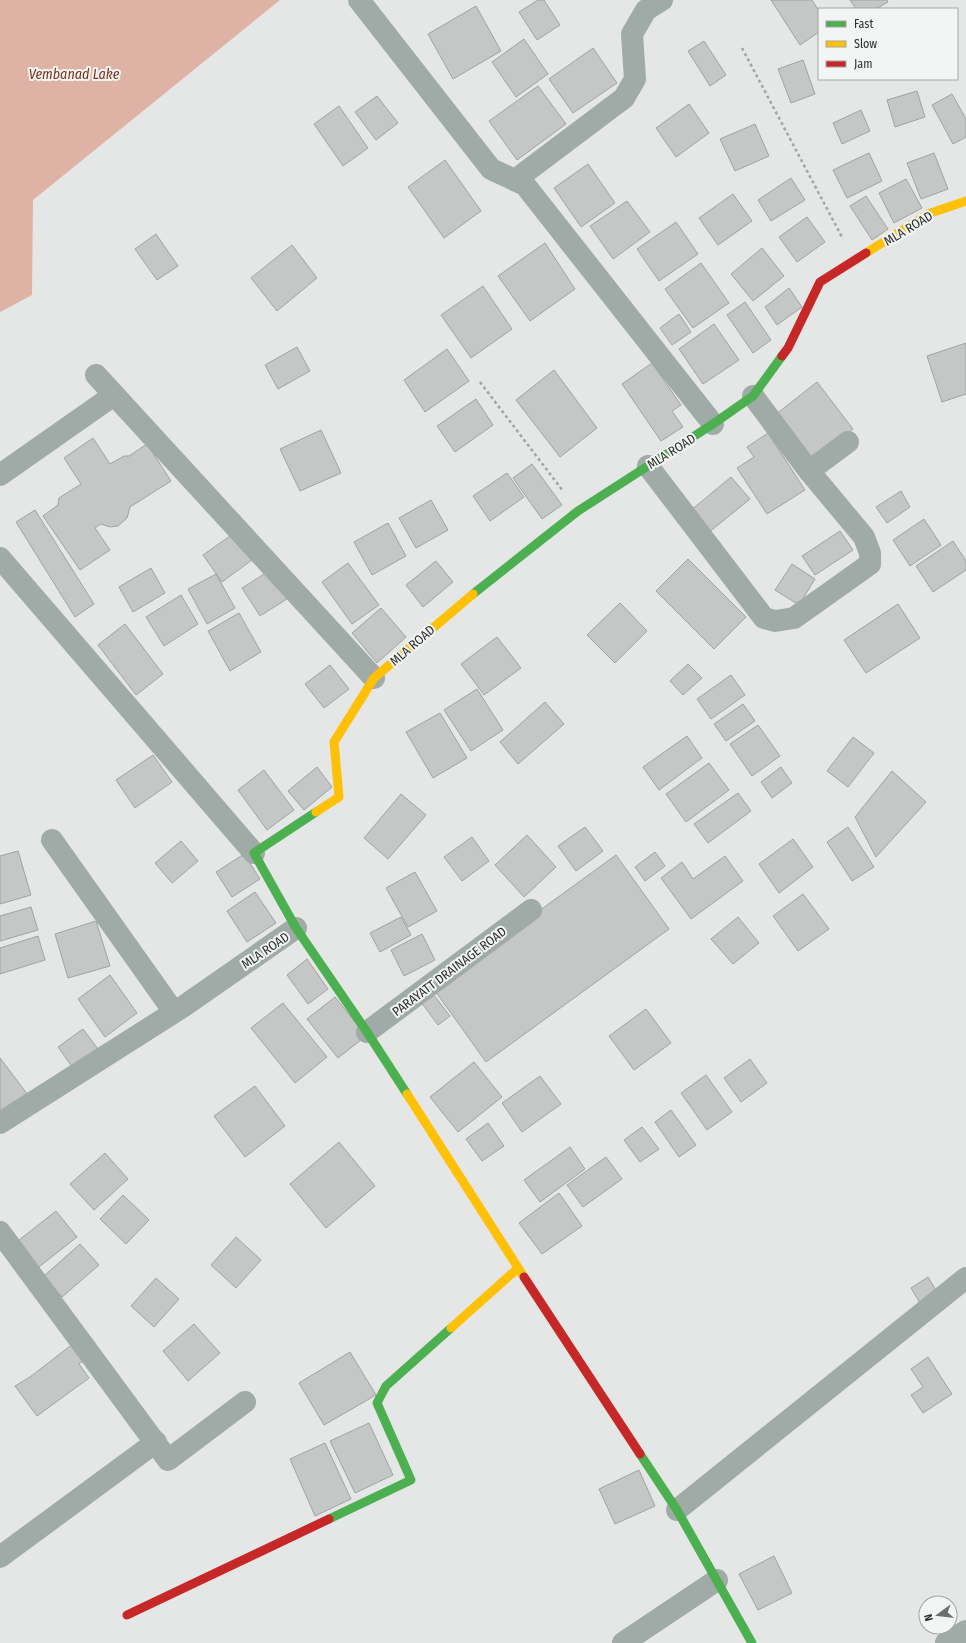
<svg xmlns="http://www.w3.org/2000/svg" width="966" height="1643" font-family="'Fira Sans Condensed',sans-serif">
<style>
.water{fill:#dfb2a6}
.building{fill:#c5c7c6;stroke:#a1a2a2}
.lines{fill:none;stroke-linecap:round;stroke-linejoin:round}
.path{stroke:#9fa6a4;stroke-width:2.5;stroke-dasharray:3 3;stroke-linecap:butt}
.street{stroke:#a0aaa6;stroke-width:22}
.fast{stroke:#4caf50;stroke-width:9}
.slow{stroke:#ffc107;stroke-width:9}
.jam{stroke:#c62828;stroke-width:9}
.labels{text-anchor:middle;stroke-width:4;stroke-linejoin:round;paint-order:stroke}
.street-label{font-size:13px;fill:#2d2f2e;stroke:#f2f5f4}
.water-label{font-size:14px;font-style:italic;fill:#7e2f1c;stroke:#f2f5f4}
</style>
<rect width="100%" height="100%" fill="#e5e7e6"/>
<path class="water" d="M0 0H280L33 200 32 295 0 312Z"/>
<g class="building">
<path d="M538 0H544L560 25 537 40 519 12Z"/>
<path d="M771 0H812L819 11V32L800 45Z"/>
<path d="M850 0H887L888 2 876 9H856Z"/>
<path d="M476 6 501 51 453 79 428 34Z"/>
<path d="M524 39 548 74 516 97 492 62Z"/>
<path d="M704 41 726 75 710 86 688 51Z"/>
<path d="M593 48 617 83 573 113 549 79Z"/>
<path d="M803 60 815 94 791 103 778 69Z"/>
<path d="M538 86 566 124 517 160 489 121Z"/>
<path d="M917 91 925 117 895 127 887 100Z"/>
<path d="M952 94 966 119V137L953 144 932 105Z"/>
<path d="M377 96 398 123 376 140 355 112Z"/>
<path d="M689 104 709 133 676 157 656 128Z"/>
<path d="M339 106 368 148 343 166 314 124Z"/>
<path d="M861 110 870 131 842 144 833 123Z"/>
<path d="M755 124 769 156 735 171 720 139Z"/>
<path d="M869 153 882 181 847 198 833 170Z"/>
<path d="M934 153 948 189 921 199 907 163Z"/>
<path d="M445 160 481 211 444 238 408 187Z"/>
<path d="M588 164 615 203 581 227 554 188Z"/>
<path d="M791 178 805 200 771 221 758 200Z"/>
<path d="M906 179 922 208 894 223 879 193Z"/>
<path d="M733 194 752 221 718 245 699 218Z"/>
<path d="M866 196 888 229 872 240 850 206Z"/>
<path d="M627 201 650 232 613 259 590 226Z"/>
<path d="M807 217 825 242 797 262 779 237Z"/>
<path d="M676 222 698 254 659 281 637 249Z"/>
<path d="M156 234 178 266 157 280 135 249Z"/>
<path d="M545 243 575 289 530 321 498 276Z"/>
<path d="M292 245 317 278 277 311 251 278Z"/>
<path d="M762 248 784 276 753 301 731 274Z"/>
<path d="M701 263 729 303 693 328 665 289Z"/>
<path d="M483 286 512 329 471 358 441 315Z"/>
<path d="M789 288 802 307 777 325 765 307Z"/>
<path d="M745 302 771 340 753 353 727 315Z"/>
<path d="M679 314 691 332 672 345 660 328Z"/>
<path d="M714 324 739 360 703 384 679 349Z"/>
<path d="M966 343V394L942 402 927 356Z"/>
<path d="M297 347 310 371 278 389 265 365Z"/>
<path d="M447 349 469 381 425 412 404 380Z"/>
<path d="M652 363 681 405 672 411 683 427 661 441 622 384Z"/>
<path d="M554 370 597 428 560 457 516 400Z"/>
<path d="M817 382 853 429 811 462 775 415Z"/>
<path d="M476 399 493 425 455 452 437 426Z"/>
<path d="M321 430 341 473 300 491 280 449Z"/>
<path d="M768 433 805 490 767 514 737 468 754 457 747 447Z"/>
<path d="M93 438 110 464 124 456H129L147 444 171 481 130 507 127 518 118 526 110 527 101 524 95 528 110 550 80 570 43 516 58 505 59 498 81 484 64 458Z"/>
<path d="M532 464 562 505 542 519 513 478Z"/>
<path d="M507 473 524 497 490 521 473 496Z"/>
<path d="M731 477 750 499 708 533 690 511Z"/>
<path d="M901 491 910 507 887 523 876 507Z"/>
<path d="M431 500 448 530 416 548 399 518Z"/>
<path d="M35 510 94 604 75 617 16 522Z"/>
<path d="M924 519 941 545 910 566 893 540Z"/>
<path d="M388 523 406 556 372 575 354 542Z"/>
<path d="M237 531 256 557 222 582 203 555Z"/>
<path d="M840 531 853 550 815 575 802 556Z"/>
<path d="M953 541 966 561V570L933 592 916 566Z"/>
<path d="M688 559 746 617 714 649 656 591Z"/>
<path d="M436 561 453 582 423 607 406 585Z"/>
<path d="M348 563 379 605 352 624 322 582Z"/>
<path d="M792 564 815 579 799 605 775 590Z"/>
<path d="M151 568 165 593 133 612 119 587Z"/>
<path d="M272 569 290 597 260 616 242 588Z"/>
<path d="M216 574 235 608 207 624 188 589Z"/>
<path d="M181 595 198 624 164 646 146 617Z"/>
<path d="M620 603 647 631 615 663 587 635Z"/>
<path d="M898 604 920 638 866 673 844 640Z"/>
<path d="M381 608 406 637 377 663 352 633Z"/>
<path d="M239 613 261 652 230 671 208 631Z"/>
<path d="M125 624 163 674 136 695 98 645Z"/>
<path d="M497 637 521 668 484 695 461 664Z"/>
<path d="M688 664 702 678 683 695 670 681Z"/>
<path d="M330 665 349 689 324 708 305 684Z"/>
<path d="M731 675 745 695 711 719 697 699Z"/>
<path d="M477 689 503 730 471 751 444 710Z"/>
<path d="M545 702 564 724 518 764 500 742Z"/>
<path d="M743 704 755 721 726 741 714 724Z"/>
<path d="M440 713 467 758 433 778 406 732Z"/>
<path d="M758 725 780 756 752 776 730 744Z"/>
<path d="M687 736 702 758 659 790 643 767Z"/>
<path d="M853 737 874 753 848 787 827 771Z"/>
<path d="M153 755 172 782 135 808 116 780Z"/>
<path d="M709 763 729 790 686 822 666 794Z"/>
<path d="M317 767 332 787 304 810 288 791Z"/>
<path d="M781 767 792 783 772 798 761 782Z"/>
<path d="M264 770 294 810 267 830 238 790Z"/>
<path d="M892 771 926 802 876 857 855 817Z"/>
<path d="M738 793 751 811 708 843 694 824Z"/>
<path d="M401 794 426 815 388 859 364 838Z"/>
<path d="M585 827 603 851 576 871 558 846Z"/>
<path d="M848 827 874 867 852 881 827 842Z"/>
<path d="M527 835 556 867 524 897 495 865Z"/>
<path d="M472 837 489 861 462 881 444 857Z"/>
<path d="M793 839 813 867 779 893 759 864Z"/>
<path d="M181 841 198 861 172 883 155 863Z"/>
<path d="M18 851 31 895 0 904V856Z"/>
<path d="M655 852 665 866 645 881 635 867Z"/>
<path d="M244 854 260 879 232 897 216 872Z"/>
<path d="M616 855 669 929 486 1062 433 988Z"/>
<path d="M725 856 743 881 691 919 661 878 682 862 693 879Z"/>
<path d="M415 872 437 911 408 927 386 888Z"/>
<path d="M255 892 276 923 247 942 227 911Z"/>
<path d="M803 894 829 929 798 951 773 916Z"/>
<path d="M31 907 38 930 0 941V916Z"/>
<path d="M401 917 411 935 380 952 370 933Z"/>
<path d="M738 917 759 943 733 964 711 939Z"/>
<path d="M96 921 110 966 68 978 55 934Z"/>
<path d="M422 934 435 960 404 976 391 950Z"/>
<path d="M38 936 45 960 0 974V948Z"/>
<path d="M307 959 328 989 308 1004 287 975Z"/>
<path d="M110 975 137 1013 105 1037 78 999Z"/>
<path d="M433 994 450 1016 438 1025 421 1002Z"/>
<path d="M335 997 366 1036 338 1058 307 1019Z"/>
<path d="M283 1003 327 1057 295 1083 251 1028Z"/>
<path d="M646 1009 671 1043 634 1070 609 1036Z"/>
<path d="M83 1029 98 1049 73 1068 58 1047Z"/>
<path d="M0 1058 28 1095 0 1113Z"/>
<path d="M750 1059 767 1083 741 1102 724 1078Z"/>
<path d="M474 1062 502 1097 458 1132 430 1097Z"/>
<path d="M706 1075 732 1112 707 1130 681 1093Z"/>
<path d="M540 1076 561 1104 522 1132 502 1103Z"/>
<path d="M255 1086 285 1126 245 1157 214 1116Z"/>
<path d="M671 1110 696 1145 679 1157 655 1122Z"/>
<path d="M488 1123 504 1146 482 1161 466 1139Z"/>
<path d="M642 1127 659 1149 640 1162 624 1140Z"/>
<path d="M339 1142 375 1186 326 1228 290 1184Z"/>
<path d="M570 1147 585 1169 540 1202 524 1180Z"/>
<path d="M105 1153 128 1179 94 1210 70 1184Z"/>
<path d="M606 1157 622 1179 583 1207 567 1185Z"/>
<path d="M559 1193 582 1226 542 1254 519 1223Z"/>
<path d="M123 1195 149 1220 126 1244 100 1219Z"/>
<path d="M56 1211 77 1237 35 1270 14 1244Z"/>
<path d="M236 1237 261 1260 236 1288 211 1265Z"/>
<path d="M80 1244 99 1265 62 1297 44 1276Z"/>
<path d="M928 1277 937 1292 920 1303 911 1288Z"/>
<path d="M156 1278 179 1299 154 1327 131 1306Z"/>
<path d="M194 1324 220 1353 188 1381 163 1351Z"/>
<path d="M74 1343 86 1359 79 1364 89 1378 37 1416 15 1386 30 1377Z"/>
<path d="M350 1352 376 1395 324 1425 299 1383Z"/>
<path d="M928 1357 952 1394 923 1413 911 1395 923 1387 911 1369Z"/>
<path d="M369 1423 393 1475 355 1493 330 1441Z"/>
<path d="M325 1443 351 1499 315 1516 290 1459Z"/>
<path d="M639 1470 655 1506 615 1524 599 1489Z"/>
<path d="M774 1556 792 1593 758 1610 739 1574Z"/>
</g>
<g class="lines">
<g class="path">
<path d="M742 48 843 239"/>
<path d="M480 382 563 491"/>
</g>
<g class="street">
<path d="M359 0 491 169 525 185 713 424"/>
<path d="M515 180 624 98 635 79 632 34 646 10 662 0"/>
<path d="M96 375 374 678"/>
<path d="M648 466 764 618 775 621 794 618 870 564V553L864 537 809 471 753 396"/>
<path d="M809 471 848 442"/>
<path d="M0 475 114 395"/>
<path d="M0 558 254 853"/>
<path d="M52 840 174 1012"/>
<path d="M367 1032 531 910"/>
<path d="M0 1123 184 1006 296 928"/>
<path d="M0 1232 168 1460 245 1402"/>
<path d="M677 1510 966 1278"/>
<path d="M0 1557 156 1442"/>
<path d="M623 1643 717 1580"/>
<path d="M946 1643 966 1631"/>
</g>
<g class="fast">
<path d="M473 594 578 511 713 424 753 396 782 356"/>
<path d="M316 812 254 853 296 928 367 1032 407 1094"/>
<path d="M640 1454 677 1510 752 1643"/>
<path d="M329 1519 411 1480 377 1403 386 1386 451 1328"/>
</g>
<g class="slow">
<path d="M866 253 928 214 966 201"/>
<path d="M316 812 339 797 334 742 374 678 473 594"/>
<path d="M407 1094 524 1277"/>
<path d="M451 1328 518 1268"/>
</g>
<g class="jam">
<path d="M782 356 788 348 820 282 866 253"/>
<path d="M524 1277 640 1454"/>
<path d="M127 1615 329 1519"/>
</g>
</g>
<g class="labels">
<g class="street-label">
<text transform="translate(908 228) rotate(-31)" y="5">MLA ROAD</text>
<text transform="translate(671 451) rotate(-32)" y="5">MLA ROAD</text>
<text transform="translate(412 645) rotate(-41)" y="5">MLA ROAD</text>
<text transform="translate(265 950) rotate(-34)" y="5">MLA ROAD</text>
<text transform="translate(449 971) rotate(-37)" y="5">PARAYATT DRAINAGE ROAD</text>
</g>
<g class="water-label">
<text x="74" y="79">Vembanad Lake</text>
</g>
</g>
<rect x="818" y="8" width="140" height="72" fill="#f2f5f4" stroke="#a3a6a5"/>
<rect x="826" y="21" width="20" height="6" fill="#4caf50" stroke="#a3a6a5"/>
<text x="854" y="28" font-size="12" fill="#2d2f2e">Fast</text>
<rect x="826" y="41" width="20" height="6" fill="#ffc107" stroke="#a3a6a5"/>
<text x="854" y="48" font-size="12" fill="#2d2f2e">Slow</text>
<rect x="826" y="61" width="20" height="6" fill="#c62828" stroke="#a3a6a5"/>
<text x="854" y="68" font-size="12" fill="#2d2f2e">Jam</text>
<g transform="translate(938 1615) rotate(255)"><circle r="19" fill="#f2f5f4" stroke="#a3a6a5"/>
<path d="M0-3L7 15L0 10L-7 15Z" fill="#6d6f6e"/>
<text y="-6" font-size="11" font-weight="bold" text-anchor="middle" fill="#2d2f2e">N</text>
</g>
</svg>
